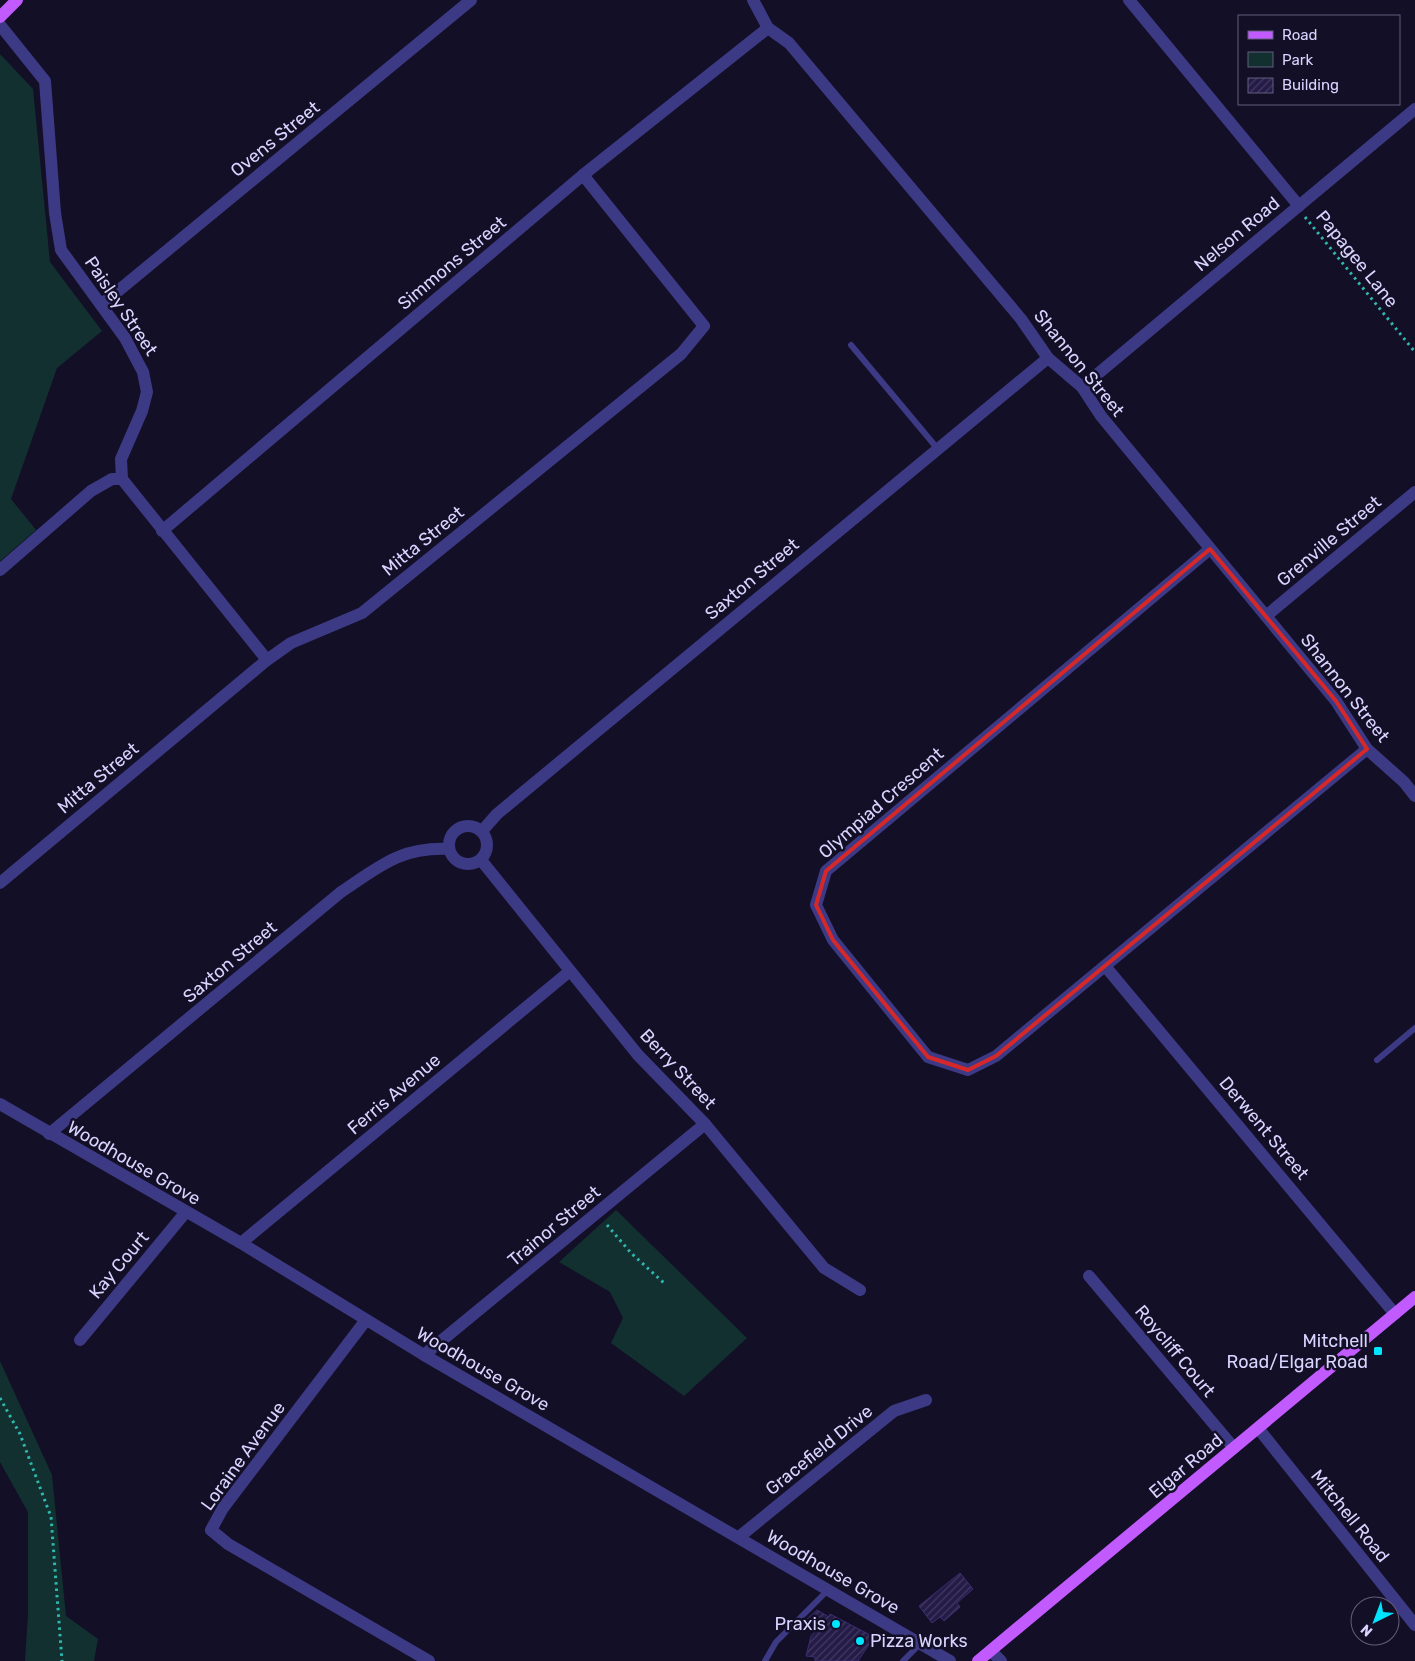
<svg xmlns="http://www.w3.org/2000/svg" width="1415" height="1661" font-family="Rubik,sans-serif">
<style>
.park{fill:#12302f}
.building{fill:url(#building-hatch);stroke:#3b2d73}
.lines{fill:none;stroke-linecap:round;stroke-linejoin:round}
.path{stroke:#2fb8b0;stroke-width:3;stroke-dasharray:2.5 4;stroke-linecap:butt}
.service{stroke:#3d3a85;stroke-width:6}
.minor{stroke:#3d3a85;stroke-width:12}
.tertiary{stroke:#3d3a85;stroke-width:12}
.primary{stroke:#c25bff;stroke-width:12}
.marked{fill:none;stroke:#d62828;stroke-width:4;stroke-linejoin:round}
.poi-dot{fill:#00e5ff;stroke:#130f26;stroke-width:2}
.labels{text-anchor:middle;stroke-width:5;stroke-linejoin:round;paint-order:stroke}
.street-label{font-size:18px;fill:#d9d4ff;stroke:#130f26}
.poi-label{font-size:18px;fill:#d9d4ff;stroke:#130f26;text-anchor:end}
</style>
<defs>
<pattern id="building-hatch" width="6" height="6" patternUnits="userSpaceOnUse" patternTransform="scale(1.25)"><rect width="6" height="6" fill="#241b47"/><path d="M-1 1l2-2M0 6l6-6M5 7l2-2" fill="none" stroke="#433b63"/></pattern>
</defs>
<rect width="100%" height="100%" fill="#130f26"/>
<g class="park">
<path d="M0 54 33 89 50 262 102 331 57 368 11 499 36 530 0 561Z"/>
<path d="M616 1210 747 1338 684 1396 611 1343 623 1318 610 1292 559 1262Z"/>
<path d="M0 1361 52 1475 66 1616 98 1639 94 1661H25L28 1614V1512L0 1462Z"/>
</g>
<g class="building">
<path d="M960 1573 973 1589 957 1603 960 1607 944 1621 940 1617 932 1623 919 1606Z"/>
<path d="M817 1610 829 1617 830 1614 874 1637 858 1661H815V1657L806 1656 811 1636 819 1627 806 1620Z"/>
</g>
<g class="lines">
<g class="path">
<path d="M1305 217 1415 352"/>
<path d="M607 1225 631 1253 664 1283"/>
<path d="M0 1398 20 1434 51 1517 62 1661"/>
</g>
<g class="service">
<path d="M851 345 937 448"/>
<path d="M1377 1060 1415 1028"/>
<path d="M765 1661 776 1642 828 1590"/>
<path d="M903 1661 920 1644"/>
</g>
<g class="minor">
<path d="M1129 0 1299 206"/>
<path d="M0 25 45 81 55 213 61 250 125 338 143 372 147 392 142 411 121 459 122 479 267 660"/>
<path d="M101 305 471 0"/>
<path d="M1082 387 1415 109"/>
<path d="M162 531 583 175 768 28"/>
<path d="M1210 549 826 871 816 905 833 940 928 1057 968 1070 996 1056 1367 749"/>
<path d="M0 570 91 491 112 479H122"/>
<path d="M1266 616 1415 492"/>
<circle cx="468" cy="845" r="19"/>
<path d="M482 831 497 814 1048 358"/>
<path d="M481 860 638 1055 705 1124 824 1268 860 1290"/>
<path d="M0 883 267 660 291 643 362 613 681 354 704 326 583 175"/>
<path d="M1105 966 1395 1314"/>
<path d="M49 1134 341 892C380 866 400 847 449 849"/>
<path d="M241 1243 570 971"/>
<path d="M1089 1276 1234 1448"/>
<path d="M366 1320 223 1508 211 1530 228 1544 429 1661"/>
<path d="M80 1340 185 1213"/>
<path d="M424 1355 705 1124"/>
<path d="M1258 1428 1415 1625"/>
<path d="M739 1537 894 1411 926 1400"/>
<path d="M991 1651 1001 1661"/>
</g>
<g class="tertiary">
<path d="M753 0 768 28 789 43 1021 319 1048 358 1082 387 1101 416 1336 701 1367 749 1404 782 1415 796"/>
<path d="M0 1104 241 1243 424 1355 950 1661"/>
</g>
<g class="primary">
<path d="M0 17 17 0"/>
<path d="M978 1661 1415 1297"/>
</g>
</g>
<path class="marked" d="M1210 549 1336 701 1367 749 996 1056 968 1070 928 1057 833 940 816 905 826 871Z"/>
<g class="poi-dot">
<rect x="1373" y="1346" width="10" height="10" rx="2.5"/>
<circle cx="836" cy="1624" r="5"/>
<circle cx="860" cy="1641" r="5"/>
</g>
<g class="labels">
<g class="street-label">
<text transform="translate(275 139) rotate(-39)" y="6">Ovens Street</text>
<text transform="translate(1237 234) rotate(-40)" y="6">Nelson Road</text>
<text transform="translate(1357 259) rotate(51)" y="6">Papagee Lane</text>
<text transform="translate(452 263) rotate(-40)" y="6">Simmons Street</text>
<text transform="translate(121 306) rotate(56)" y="6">Paisley Street</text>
<text transform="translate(1079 363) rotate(51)" y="6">Shannon Street</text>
<text transform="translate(423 541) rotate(-39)" y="6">Mitta Street</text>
<text transform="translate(1329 541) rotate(-40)" y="6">Grenville Street</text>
<text transform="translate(752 579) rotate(-40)" y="6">Saxton Street</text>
<text transform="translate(1345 688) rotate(52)" y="6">Shannon Street</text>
<text transform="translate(98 778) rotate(-40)" y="6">Mitta Street</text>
<text transform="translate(881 803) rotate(-41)" y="6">Olympiad Crescent</text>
<text transform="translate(230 962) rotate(-40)" y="6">Saxton Street</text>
<text transform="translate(678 1069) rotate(47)" y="6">Berry Street</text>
<text transform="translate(394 1094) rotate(-40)" y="6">Ferris Avenue</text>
<text transform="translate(1264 1128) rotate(50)" y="6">Derwent Street</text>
<text transform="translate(134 1163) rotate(30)" y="6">Woodhouse Grove</text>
<text transform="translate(554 1226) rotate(-40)" y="6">Trainor Street</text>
<text transform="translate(119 1265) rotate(-50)" y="6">Kay Court</text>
<text transform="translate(1175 1351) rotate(50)" y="6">Roycliff Court</text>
<text transform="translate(483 1369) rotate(30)" y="6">Woodhouse Grove</text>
<text transform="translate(819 1450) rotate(-39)" y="6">Gracefield Drive</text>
<text transform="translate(243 1456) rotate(-54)" y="6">Loraine Avenue</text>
<text transform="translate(1186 1466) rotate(-40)" y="6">Elgar Road</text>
<text transform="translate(1350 1516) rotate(51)" y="6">Mitchell Road</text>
<text transform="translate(833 1572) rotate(30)" y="6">Woodhouse Grove</text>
</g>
<g class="poi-label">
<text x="1368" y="1347">Mitchell<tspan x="1368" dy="21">Road/Elgar Road</tspan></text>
<text x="826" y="1630">Praxis</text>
<text x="870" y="1647" text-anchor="start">Pizza Works</text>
</g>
</g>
<rect x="1238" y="15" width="162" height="90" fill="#130f26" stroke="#625e7d"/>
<rect x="1248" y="31" width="25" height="8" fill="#c25bff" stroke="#625e7d"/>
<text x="1282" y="40" font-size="15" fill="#d9d4ff">Road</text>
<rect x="1248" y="52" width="25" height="15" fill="#12302f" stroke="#625e7d"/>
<text x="1282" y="65" font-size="15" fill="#d9d4ff">Park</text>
<rect x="1248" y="78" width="25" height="15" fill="url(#building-hatch)" stroke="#625e7d"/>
<text x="1282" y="90" font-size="15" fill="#d9d4ff">Building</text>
<g transform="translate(1375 1621) rotate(222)"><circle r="24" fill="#130f26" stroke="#625e7d"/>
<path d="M0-4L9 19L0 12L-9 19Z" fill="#00e5ff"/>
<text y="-8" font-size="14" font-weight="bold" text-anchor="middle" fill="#d9d4ff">N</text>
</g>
</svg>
